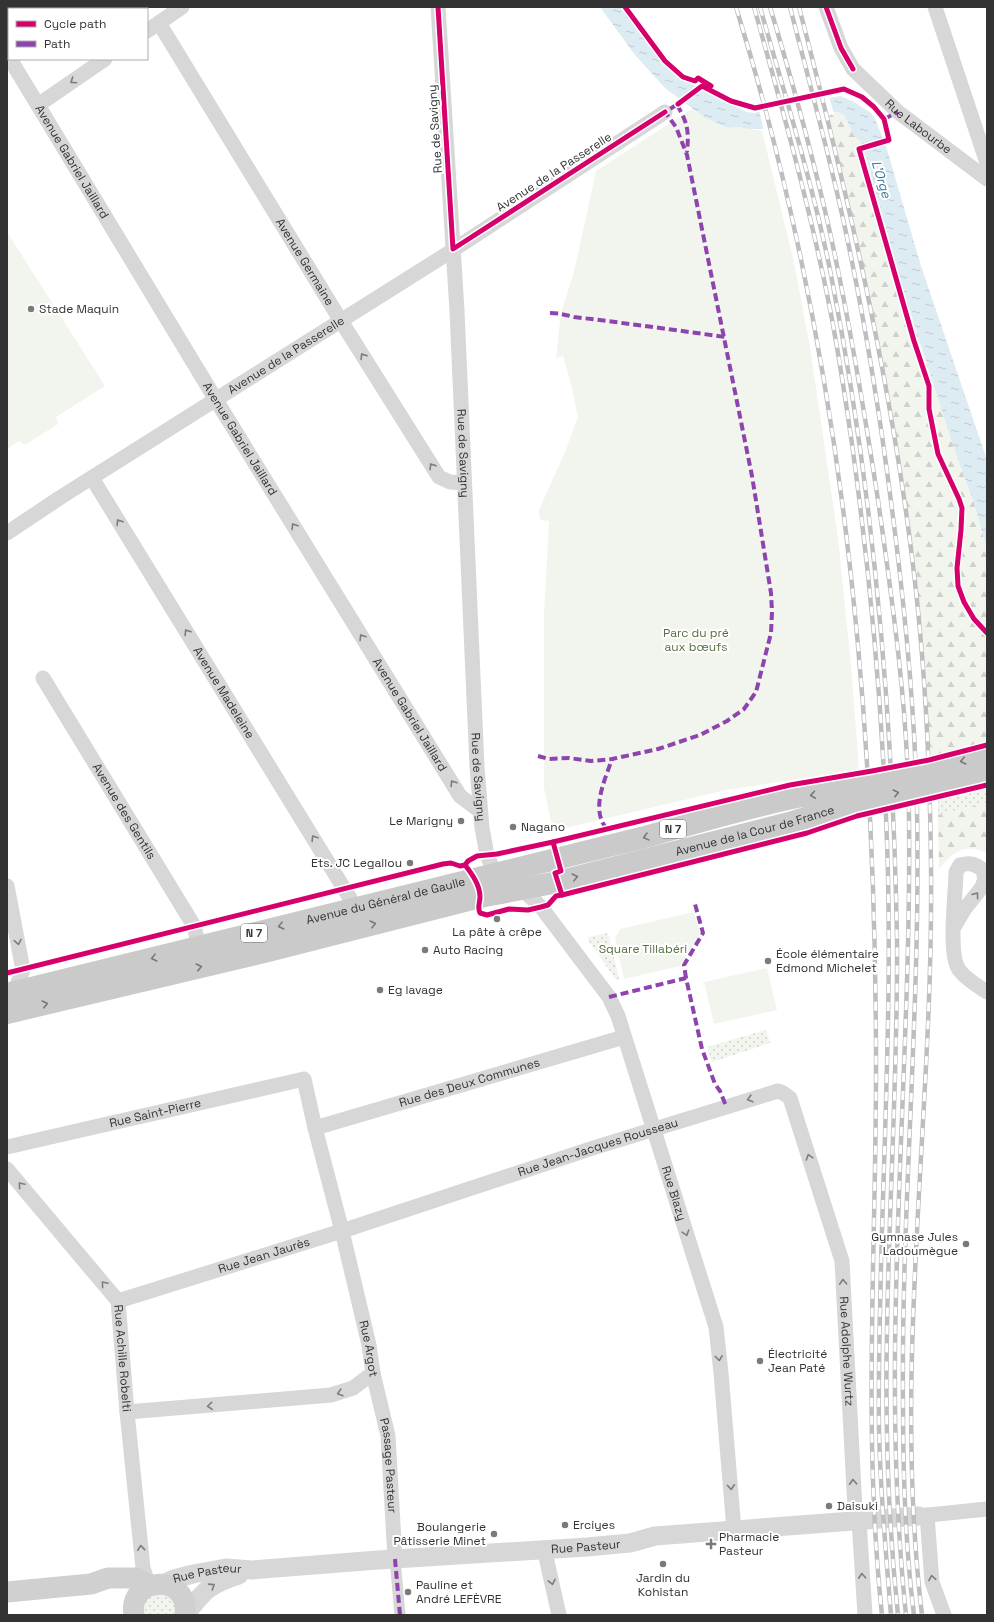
<svg xmlns="http://www.w3.org/2000/svg" width="994" height="1622" font-family="'Space Grotesk',sans-serif">
<style>
.grass{fill:url(#grass-dots)}
.forest{fill:url(#forest-firs)}
.park{fill:#f1f5ed}
.water{fill:url(#water-ripples)}
.pier{fill:#fff}
.lines{fill:none;stroke-linecap:round;stroke-linejoin:round}
.pedestrian{stroke:#d7d7d7;stroke-width:11}
.minor{stroke:#d7d7d7;stroke-width:15}
.tertiary{stroke:#d7d7d7;stroke-width:19}
.secondary{stroke:#d0d0d0;stroke-width:21}
.primary{stroke:#cacaca;stroke-width:22}
.rail-casing{stroke:#bebebe;stroke-width:4.5}
.rail{stroke:#fff;stroke-width:3;stroke-dasharray:9;stroke-linecap:butt}
.primary-bridge{stroke:#cacaca;stroke-width:22}
.quiet{stroke:#8e44ad;stroke-width:4;stroke-dasharray:8 4;stroke-linecap:butt}
.cycleway-casing{stroke:#fff;stroke-width:8}
.cycleway{stroke:#d6006c;stroke-width:5}
.oneway{stroke:#7d7d7d}
.oneway2{stroke:#777}
.poi-dot{fill:#7a7a7a;stroke:#fff;stroke-width:1.5}
.labels{text-anchor:middle;stroke-width:4;stroke-linejoin:round;paint-order:stroke}
.shield{fill:#fff;stroke:#707070;stroke-width:1}
.shield-label{font-size:11px;font-weight:bold;fill:#333}
.street-label{font-size:12px;fill:#333;stroke:#fff}
.poi-label{font-size:12px;fill:#333;stroke:#fff;text-anchor:start}
.park-label{font-size:12px;fill:#56703f;stroke:#fff}
.water-label{font-size:13px;font-style:italic;fill:#3f7597;stroke:#fff}
</style>
<defs>
<pattern id="grass-dots" width="8" height="8" patternUnits="userSpaceOnUse"><rect width="8" height="8" fill="#f1f5ed"/><path d="M2 2h.1M6 6h.1" fill="none" stroke="#cfd2cc" stroke-width="1.8" stroke-linecap="round"/></pattern>
<pattern id="forest-firs" width="22" height="20" patternUnits="userSpaceOnUse"><rect width="22" height="20" fill="#f1f5ed"/><path d="M5 1l3.5 6h-7zM16 11l3.5 6h-7z" fill="#cfd2cc"/></pattern>
<pattern id="water-ripples" width="26" height="14" patternUnits="userSpaceOnUse"><rect width="26" height="14" fill="#ddebf3"/><path d="M2 4q2-2 4 0t4 0M15 11q2-2 4 0t4 0" fill="none" stroke="#becad1"/></pattern>
</defs>
<rect width="100%" height="100%" fill="#fff"/>
<g class="grass">
<path d="M987 787V803L938 815V800Z"/>
<path d="M608 933 619 979 616 980 588 940 589 937Z"/>
<path d="M766 1030 770 1043 712 1062 707 1047Z"/>
<path d="M157 1593C172 1596 175 1600 176 1615H144C144 1601 145 1600 157 1593Z"/>
</g>
<g class="forest">
<path d="M834 112C848 111 847 126 854 135 856 138 859 140 862 142L900 279 952 443 974 503 987 549V741L928 758C924 691 921 623 912 556 893 408 862 262 828 117Z"/>
<path d="M987 803V853C965 842 953 852 939 869L938 815Z"/>
</g>
<g class="park">
<path d="M692 109 705 118 728 128 738 127 762 131 794 262 810 347 838 538 851 665 859 770 726 790 553 831 544 788V615L549 521 541 520 538 512 565 452 578 417 572 388 563 356 556 358 561 313 574 272 596 171Z"/>
<path d="M7 232 105 386 56 417 58 424 25 445 19 441 7 449Z"/>
<path d="M694 912 700 933 680 966 624 979 615 938 620 929Z"/>
<path d="M767 968 777 1010 714 1024 704 982Z"/>
</g>
<g class="water">
<path d="M10 7H47L44 9H9V37L7 38V9Z"/>
<path d="M600 7H622L664 63 680 77 723 102 724 101 747 112 754 113 840 96 852 101 871 113 875 119 886 146 921 266 987 460V549L974 503 952 443 900 279 862 142C859 140 856 138 854 135 847 126 848 111 834 112L764 129H749L738 127 728 128 705 118 665 88 635 55Z"/>
</g>
<path class="pier" d="M829 96 834 114 764 131 759 110Z"/>
<g class="lines">
<path class="pedestrian" d="M395 1559 400 1615"/>
<g class="minor">
<path id="s1" d="M438 7 457 311 477 767 482 828 487 855 495 874 523 890 541 907 609 997 618 1016 716 1327 721 1373 734 1530"/>
<path id="s2" d="M826 7 841 48 853 69 898 112 987 179"/>
<path d="M935 7 987 163"/>
<path id="s3" d="M159 23 341 321 439 477 450 482 464 483"/>
<path d="M147 31 182 7"/>
<path id="s4" d="M10 59 216 400 460 796 480 811"/>
<path d="M38 105 105 59"/>
<path id="s5" d="M92 478 356 908"/>
<path id="s6" d="M7 533 61 497 439 259 665 112"/>
<path id="s7" d="M43 678 194 926 199 947"/>
<path d="M7 886 23 970 14 992"/>
<path d="M954 927 964 910 982 887 985 879 983 870C975 864 970 862 960 865L956 872C956 894 947 956 960 971 967 980 978 986 987 992"/>
<path id="s8" d="M315 1128 624 1037"/>
<path id="s9" d="M7 1147 304 1079 315 1128 342 1231 369 1345 373 1373 388 1436 395 1559"/>
<path id="s10" d="M7 1169 118 1301 127 1412 143 1568 149 1586"/>
<path id="s11" d="M118 1301 342 1231 593 1148 778 1091 783 1093 790 1098 842 1261 855 1509 859 1520 865 1615"/>
<path d="M127 1412 331 1395 353 1388 373 1373"/>
<path d="M927 1515 932 1582 944 1615"/>
<path d="M919 1516 987 1509"/>
<path d="M544 1548 559 1615"/>
</g>
<g class="tertiary">
<path id="s12" d="M163 1584 174 1579 193 1574 226 1568 252 1570 378 1560 587 1547 630 1543 655 1536 919 1516"/>
<path d="M185 1615C205 1590 208 1585 239 1575"/>
</g>
<g class="secondary">
<path d="M7 1592 91 1584 108 1578H137L149 1586"/>
<path d="M134 1615C127 1576 190 1572 185 1615"/>
</g>
<g class="primary">
<path d="M938 767 987 756"/>
<path d="M942 783 987 771"/>
<path id="s13" d="M7 994 645 837C695 823 745 808 797 797 815 794 833 791 851 787"/>
<path id="s14" d="M7 1013 264 952 480 897 558 882 789 823 858 802"/>
</g>
<defs>
<g id="rail">
<path d="M736 7C841 347 875 698 876 1053 877 1241 862 1428 882 1615"/>
<path d="M754 7C781 104 808 200 828 299 838 347 845 396 852 444 869 567 881 692 886 817 893 966 885 1116 881 1265 880 1319 878 1374 879 1428 880 1491 886 1553 891 1615"/>
<path d="M760 7C785 96 813 184 831 275 874 494 893 716 897 939 898 1069 889 1200 887 1330 885 1425 888 1520 898 1615"/>
<path d="M770 7C792 80 812 153 829 228 849 318 864 409 878 500 893 605 908 710 909 817 912 1083 878 1350 906 1615"/>
<path d="M790 7C809 81 829 154 845 228 865 321 880 415 892 509 905 609 915 709 917 809 921 1008 901 1206 903 1404 903 1474 905 1545 914 1615"/>
<path d="M799 7C846 188 889 371 912 557 925 660 930 763 931 866 934 1116 892 1366 922 1615"/>
</g>
</defs>
<use href="#rail" class="rail-casing"/>
<use href="#rail" class="rail"/>
<g class="primary-bridge">
<path d="M851 787 938 767"/>
<path d="M858 802 942 783"/>
</g>
<g class="quiet">
<path d="M677 105C688 123 689 132 687 152"/>
<path d="M884 119 898 112"/>
<path d="M550 313C559 313 566 315 574 317 625 323 675 330 725 337"/>
<path d="M538 756 549 759 569 758 591 761 612 759 658 749 700 735 727 721 744 709 756 692 771 633 772 612 771 593 752 476 687 155 676 127 665 112 681 102"/>
<path d="M607 829C590 810 605 780 612 759"/>
<path d="M686 978 684 965 703 933 695 904"/>
<path d="M609 997 686 978 702 1049 715 1084 720 1091 726 1106"/>
<path d="M395 1559 400 1615"/>
</g>
<defs>
<g id="cycleway">
<path d="M438 7 453 249 665 112"/>
<path d="M625 7 665 61 683 77 695 81 698 78 711 86"/>
<path d="M826 7 841 48 853 69"/>
<path d="M678 104 702 86 731 101 755 108 844 89 862 97 874 107 884 119 889 140 859 149 914 341 929 386V409L938 454 959 499 962 508 961 530 957 568 958 586 964 602 974 619 987 633"/>
<path d="M553 842 561 871 555 873 562 895"/>
<path d="M465 865C472 874 480 885 480 897 480 903 477 907 480 913L487 915 509 909 528 910 541 907 548 905 556 896 562 895 807 833 857 816 987 785"/>
<path d="M7 973 443 864 451 863 460 866 465 865 468 861 477 856 497 854 553 842 790 785 872 771 929 760 987 745"/>
</g>
</defs>
<use href="#cycleway" class="cycleway-casing"/>
<use href="#cycleway" class="cycleway"/>
</g>
<defs><path id="oneway-chevron" d="M-2-3.5L2.5 0L-2 3.5" fill="none" stroke-width="1.6" stroke-linecap="round" stroke-linejoin="round"/></defs>
<g class="oneway">
<use href="#oneway-chevron" transform="translate(73 81) rotate(146)"/>
<use href="#oneway-chevron" transform="translate(363 356) rotate(-122)"/>
<use href="#oneway-chevron" transform="translate(432 466) rotate(-122)"/>
<use href="#oneway-chevron" transform="translate(119 522) rotate(-122)"/>
<use href="#oneway-chevron" transform="translate(294 526) rotate(-122)"/>
<use href="#oneway-chevron" transform="translate(187 632) rotate(-122)"/>
<use href="#oneway-chevron" transform="translate(362 637) rotate(-122)"/>
<use href="#oneway-chevron" transform="translate(453 783) rotate(-122)"/>
<use href="#oneway-chevron" transform="translate(314 838) rotate(-122)"/>
<use href="#oneway-chevron" transform="translate(976 895) rotate(-53)"/>
<use href="#oneway-chevron" transform="translate(18 942) rotate(79)"/>
<use href="#oneway-chevron" transform="translate(750 1099) rotate(164)"/>
<use href="#oneway-chevron" transform="translate(809 1157) rotate(-108)"/>
<use href="#oneway-chevron" transform="translate(21 1185) rotate(-130)"/>
<use href="#oneway-chevron" transform="translate(686 1233) rotate(72)"/>
<use href="#oneway-chevron" transform="translate(843 1282) rotate(-93)"/>
<use href="#oneway-chevron" transform="translate(104 1284) rotate(-130)"/>
<use href="#oneway-chevron" transform="translate(719 1358) rotate(83)"/>
<use href="#oneway-chevron" transform="translate(340 1393) rotate(163)"/>
<use href="#oneway-chevron" transform="translate(210 1406) rotate(175)"/>
<use href="#oneway-chevron" transform="translate(853 1482) rotate(-93)"/>
<use href="#oneway-chevron" transform="translate(731 1487) rotate(86)"/>
<use href="#oneway-chevron" transform="translate(141 1548) rotate(-96)"/>
<use href="#oneway-chevron" transform="translate(862 1576) rotate(-93)"/>
<use href="#oneway-chevron" transform="translate(932 1578) rotate(-99)"/>
<use href="#oneway-chevron" transform="translate(552 1582) rotate(78)"/>
<use href="#oneway-chevron" transform="translate(212 1586) rotate(-33)"/>
</g>
<g class="oneway2">
<use href="#oneway-chevron" transform="translate(963 761) rotate(167)"/>
<use href="#oneway-chevron" transform="translate(896 793) rotate(-13)"/>
<use href="#oneway-chevron" transform="translate(813 795) rotate(172)"/>
<use href="#oneway-chevron" transform="translate(646 837) rotate(165)"/>
<use href="#oneway-chevron" transform="translate(575 877) rotate(-14)"/>
<use href="#oneway-chevron" transform="translate(373 924) rotate(-14)"/>
<use href="#oneway-chevron" transform="translate(281 926) rotate(166)"/>
<use href="#oneway-chevron" transform="translate(154 958) rotate(166)"/>
<use href="#oneway-chevron" transform="translate(199 967) rotate(-13)"/>
<use href="#oneway-chevron" transform="translate(45 1004) rotate(-13)"/>
</g>
<g class="poi-dot">
<circle cx="31" cy="309" r="4"/>
<circle cx="461" cy="821" r="4"/>
<circle cx="513" cy="827" r="4"/>
<circle cx="410" cy="863" r="4"/>
<circle cx="497" cy="919" r="4"/>
<circle cx="425" cy="950" r="4"/>
<circle cx="768" cy="961" r="4"/>
<circle cx="380" cy="990" r="4"/>
<circle cx="966" cy="1244" r="4"/>
<circle cx="760" cy="1361" r="4"/>
<circle cx="829" cy="1506" r="4"/>
<circle cx="565" cy="1525" r="4"/>
<circle cx="494" cy="1534" r="4"/>
<path d="M709 1538h4v4h4v4h-4v4h-4v-4h-4v-4h4z"/>
<circle cx="663" cy="1564" r="4"/>
<circle cx="408" cy="1592" r="4"/>
</g>
<g class="labels">
<g class="shield">
<rect x="660" y="820" width="26" height="18" rx="3"/>
<rect x="241" y="924" width="26" height="18" rx="3"/>
</g>
<g class="shield-label">
<text x="673" y="833">N 7</text>
<text x="254" y="937">N 7</text>
</g>
<g class="street-label">
<text dy="4" stroke="none"><textPath href="#s2" startOffset="155">Rue Labourbe</textPath></text>
<text transform="translate(435 129) rotate(-94)" y="4">Rue de Savigny</text>
<text dy="4" stroke="none"><textPath href="#s4" startOffset="120">Avenue Gabriel Jaillard</textPath></text>
<text transform="translate(554 172) rotate(-33)" y="4">Avenue de la Passerelle</text>
<text dy="4" stroke="none"><textPath href="#s3" startOffset="280">Avenue Germaine</textPath></text>
<text dy="4" stroke="none"><textPath href="#s6" startOffset="331">Avenue de la Passerelle</textPath></text>
<text dy="4" stroke="none"><textPath href="#s4" startOffset="444">Avenue Gabriel Jaillard</textPath></text>
<text dy="4" stroke="none"><textPath href="#s1" startOffset="447">Rue de Savigny</textPath></text>
<text dy="4" stroke="none"><textPath href="#s5" startOffset="252">Avenue Madeleine</textPath></text>
<text dy="4" stroke="none"><textPath href="#s4" startOffset="768">Avenue Gabriel Jaillard</textPath></text>
<text dy="4" stroke="none"><textPath href="#s1" startOffset="771">Rue de Savigny</textPath></text>
<text dy="4" stroke="none"><textPath href="#s7" startOffset="156">Avenue des Gentils</textPath></text>
<text dy="4" stroke="none"><textPath href="#s14" startOffset="770">Avenue de la Cour de France</textPath></text>
<text dy="4" stroke="none"><textPath href="#s13" startOffset="390">Avenue du Général de Gaulle</textPath></text>
<text dy="4" stroke="none"><textPath href="#s8" startOffset="161">Rue des Deux Communes</textPath></text>
<text dy="4" stroke="none"><textPath href="#s9" startOffset="152">Rue Saint-Pierre</textPath></text>
<text dy="4" stroke="none"><textPath href="#s11" startOffset="504">Rue Jean-Jacques Rousseau</textPath></text>
<text dy="4" stroke="none"><textPath href="#s1" startOffset="1247">Rue Blazy</textPath></text>
<text dy="4" stroke="none"><textPath href="#s11" startOffset="153">Rue Jean Jaurès</textPath></text>
<text dy="4" stroke="none"><textPath href="#s9" startOffset="582">Rue Argot</textPath></text>
<text dy="4" stroke="none"><textPath href="#s11" startOffset="968">Rue Adolphe Wurtz</textPath></text>
<text dy="4" stroke="none"><textPath href="#s10" startOffset="230">Rue Achille Robelti</textPath></text>
<text dy="4" stroke="none"><textPath href="#s9" startOffset="701">Passage Pasteur</textPath></text>
<text dy="4" stroke="none"><textPath href="#s12" startOffset="426">Rue Pasteur</textPath></text>
<text dy="4" stroke="none"><textPath href="#s12" startOffset="46">Rue Pasteur</textPath></text>
</g>
<g class="poi-label">
<text x="39" y="313">Stade Maquin</text>
<text x="453" y="825" text-anchor="end">Le Marigny</text>
<text x="521" y="831">Nagano</text>
<text x="402" y="867" text-anchor="end">Ets. JC Legallou</text>
<text x="497" y="936" text-anchor="middle">La pâte à crêpe</text>
<text x="433" y="954">Auto Racing</text>
<text x="776" y="958">École élémentaire<tspan x="776" dy="14">Edmond Michelet</tspan></text>
<text x="388" y="994">Eg lavage</text>
<text x="958" y="1241" text-anchor="end">Gymnase Jules<tspan x="958" dy="14">Ladoumègue</tspan></text>
<text x="768" y="1358">Électricité<tspan x="768" dy="14">Jean Paté</tspan></text>
<text x="837" y="1510">Daisuki</text>
<text x="573" y="1529">Erciyes</text>
<text x="486" y="1531" text-anchor="end">Boulangerie<tspan x="486" dy="14">Pâtisserie Minet</tspan></text>
<text x="719" y="1541">Pharmacie<tspan x="719" dy="14">Pasteur</tspan></text>
<text x="663" y="1582" text-anchor="middle">Jardin du<tspan x="663" dy="14">Kohistan</tspan></text>
<text x="416" y="1589">Pauline et<tspan x="416" dy="14">André LEFÈVRE</tspan></text>
</g>
<g class="park-label">
<text x="696" y="637">Parc du pré<tspan x="696" dy="14">aux bœufs</tspan></text>
<text x="643" y="953">Square Tillabéri</text>
</g>
<g class="water-label">
<text transform="translate(882 179) rotate(73)" y="5">L'Orge</text>
</g>
</g>
<rect width="994" height="1622" fill="none" stroke="#333333" stroke-width="16"/>
<rect x="8" y="8" width="140" height="52" fill="#ffffff" stroke="#adadad"/>
<rect x="16" y="21" width="20" height="6" fill="#d6006c" stroke="#adadad"/>
<text x="44" y="28" font-size="12" fill="#333333">Cycle path</text>
<rect x="16" y="41" width="20" height="6" fill="#8e44ad" stroke="#adadad"/>
<text x="44" y="48" font-size="12" fill="#333333">Path</text>
</svg>
